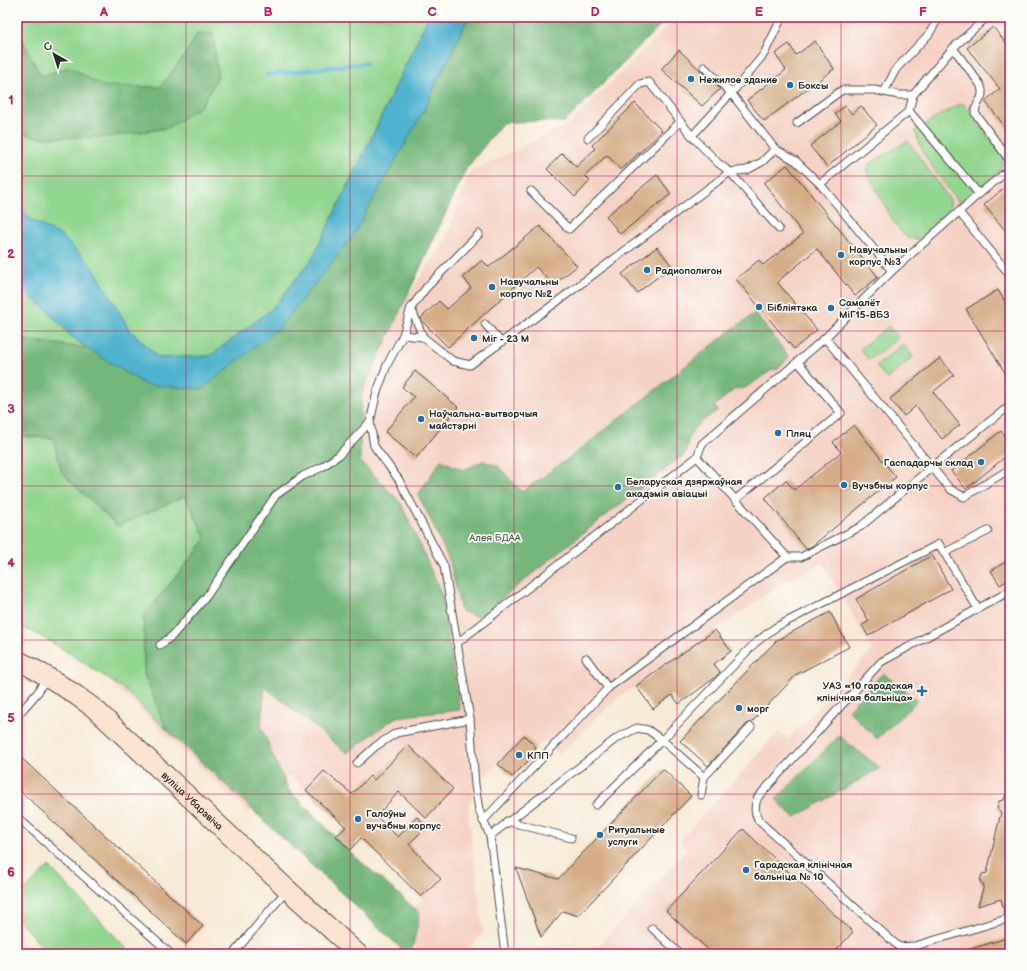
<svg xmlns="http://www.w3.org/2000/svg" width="1027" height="971" font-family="'Balsamiq Sans',sans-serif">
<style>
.built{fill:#f6d2c4}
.green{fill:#92d68f;stroke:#5e805d}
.forest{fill:#75b77a;stroke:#507152}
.water{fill:#4fb2ce;stroke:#3d6e7c}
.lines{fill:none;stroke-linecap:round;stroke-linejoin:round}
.stream{stroke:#4fb2ce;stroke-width:4.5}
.building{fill:#d6ad86}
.lane-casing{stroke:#4a4845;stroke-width:9}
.secondary-casing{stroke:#4a4845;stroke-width:21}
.lane{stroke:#fff;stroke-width:7}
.secondary{stroke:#fde4d1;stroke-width:19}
.grid{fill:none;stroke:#c2185b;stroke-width:1;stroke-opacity:0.55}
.poi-dot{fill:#1f6fb2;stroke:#fdfcf7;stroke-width:1.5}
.labels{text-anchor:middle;stroke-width:3.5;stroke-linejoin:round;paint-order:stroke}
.poi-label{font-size:10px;font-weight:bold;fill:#2b2b2b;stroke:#fdfcf7;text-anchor:start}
.park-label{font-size:10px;fill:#4a5e49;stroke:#fdfcf7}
.street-label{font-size:10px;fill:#2b2b2b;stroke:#fdfcf7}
.neatline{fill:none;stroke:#c2185b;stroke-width:1.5}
.grid-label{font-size:13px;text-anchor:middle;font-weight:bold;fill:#c2185b}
</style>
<rect width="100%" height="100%" fill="#fdfcf7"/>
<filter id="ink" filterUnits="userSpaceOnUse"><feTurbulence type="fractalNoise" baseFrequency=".025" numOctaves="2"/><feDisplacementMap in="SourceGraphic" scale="8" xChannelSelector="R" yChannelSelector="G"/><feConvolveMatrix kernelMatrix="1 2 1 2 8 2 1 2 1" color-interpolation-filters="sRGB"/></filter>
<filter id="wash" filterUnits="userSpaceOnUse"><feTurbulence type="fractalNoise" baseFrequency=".012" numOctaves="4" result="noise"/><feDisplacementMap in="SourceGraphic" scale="16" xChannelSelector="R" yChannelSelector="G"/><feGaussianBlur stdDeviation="0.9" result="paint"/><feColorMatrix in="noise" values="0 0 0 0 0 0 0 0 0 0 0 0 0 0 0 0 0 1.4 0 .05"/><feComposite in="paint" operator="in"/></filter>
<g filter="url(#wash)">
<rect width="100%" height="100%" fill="#f8ead6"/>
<path class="built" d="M677 17H1010V954H591L688 849 679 841 779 731 788 739 872 650 823 562 789 579 715 630 636 686 616 699 559 755 544 741 536 747 530 762 512 777 498 764 475 785 468 812 483 933 463 954H422L394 929 424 898 421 897 352 830 346 827 290 775 249 813 87 660 391 320 445 241 469 173 569 124Z"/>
<g class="green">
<path d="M17 17H428L367 147 312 259 272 309 210 356 159 358 129 329 93 267 63 237 30 219 17 204Z"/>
<path d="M963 103 994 143 1004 152C1003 157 1004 164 1001 168 996 178 969 196 959 202 942 181 922 157 915 131L947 111Z"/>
<path d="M908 141 950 200V216L922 238 916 239 907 238 893 221 866 170 869 164Z"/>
<path d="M17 285 47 310 71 336 87 348 17 339Z"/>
<path d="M889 326 898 338 869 360 860 349Z"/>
<path d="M903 344 913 357 887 379 876 366Z"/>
<path d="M17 436 53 438 62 473 117 526 185 496 206 539 144 616V674L167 730 121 687 61 648 33 632 17 625Z"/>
<path d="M49 866 128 950 123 954H48L17 918V899Z"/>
</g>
<g class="forest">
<path d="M468 17H668L565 122 529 121 502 123 466 169 361 395 360 461 401 503 441 593 460 710 396 717 347 753 265 687 261 727 287 788 351 853 420 913 411 954H407L167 730 144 674V616L206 539 185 496 118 526 62 473 53 438 17 436V339L87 348 146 385 280 327 423 112Z"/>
<path d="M17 30 41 76 69 67 103 86 160 87 187 52 197 34 213 33 218 77 201 106 168 128 107 137 40 138 17 132Z"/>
<path d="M755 313 789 357 778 369 772 370 745 388 735 389 714 406 718 410C699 424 688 428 686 453L564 548 479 617 461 611 450 562 427 512 418 495 441 460 463 470 483 461 498 466 522 492 565 461 734 328Z"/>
<path d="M883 673 917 701 877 739 848 710Z"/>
<path d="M839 736 880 768 794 818 776 799Z"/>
</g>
<path class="water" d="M428 17H468L423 112 352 237 280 327 202 389 146 385 87 348 71 336 47 310 17 285V204L30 219 63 237 93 267 129 329 159 358 210 356 272 309 312 259 367 147Z"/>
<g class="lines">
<path class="stream" d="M267 75 366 63"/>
</g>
<g id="blocks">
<g class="building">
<path d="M993 27 1010 48V133L985 101 1000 89 967 48Z"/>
<path d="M815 41 834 69 764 121 747 100 786 70 775 54 789 44 796 55Z"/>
<path d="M679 50 720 89 702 106 661 69Z"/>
<path d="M635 103 662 131 621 170 607 155 585 176 590 181 575 197 547 169 562 153 576 167 595 149 592 145Z"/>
<path d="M845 106 852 114 861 106 877 125 827 167 810 146 841 121 835 114Z"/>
<path d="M787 165 878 277 855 296 817 249 777 282 817 330 794 349 736 279 759 260 763 265 803 234 764 183Z"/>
<path d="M657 175 671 194 620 234 606 216Z"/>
<path d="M1010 183V236L984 205Z"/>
<path d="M540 226 577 266 553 285 536 267 448 347 422 321 421 318 439 301 447 309 471 288 463 277 482 260 489 267Z"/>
<path d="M657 247 672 266 637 293 622 274Z"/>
<path d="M998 290 1010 310V381L966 309Z"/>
<path d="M940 358 954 375 933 392 960 425 942 439 916 406 904 416 890 399Z"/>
<path d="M415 371 458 407 416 458 385 432 414 397 402 387Z"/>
<path d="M854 425 896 477 812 546 806 549 765 498 786 480 794 490 841 452 833 442Z"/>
<path d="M1001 431 1010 442V453L966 489 951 471Z"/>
<path d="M932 555 951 589 868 636 862 625 869 621 856 599Z"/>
<path d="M1010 559V579L1000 585 991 571Z"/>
<path d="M830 612 849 647 797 674 752 722 747 724 708 766 680 741 777 640Z"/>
<path d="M715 630 731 651 714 664 720 672 713 679 679 704 672 695 653 709 636 686Z"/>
<path d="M524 735 536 747 528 761 512 777 498 764Z"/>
<path d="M408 745 453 789 426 818 399 792 376 816 398 837 417 817 427 826 409 844 441 879 421 897 361 838 350 850 336 836 346 827 306 790 324 771 352 794 370 776 374 780Z"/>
<path d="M17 754 203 926 186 944 17 788Z"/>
<path d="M663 769 691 796 578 916 563 911 541 937 516 868 558 879Z"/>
<path d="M1006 794 1010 795V913L1005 914 1001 899 978 906 984 885 980 882 982 874 987 873 1001 812 997 809 999 801 1004 800Z"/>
<path d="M743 829 853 932 833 954H713L666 911Z"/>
<path d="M1010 937V954H964V951Z"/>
</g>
</g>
</g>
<g filter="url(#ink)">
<use href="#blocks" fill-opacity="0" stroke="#4a4845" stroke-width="1"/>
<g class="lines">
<defs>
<g id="lane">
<path d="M1007 17 1010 19"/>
<path d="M953 48 980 84C987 99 975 101 975 113L1010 161"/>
<path d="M704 67 731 93 775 149"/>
<path d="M884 92 896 69 929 34 939 17"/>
<path d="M909 111 979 194"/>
<path d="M797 123 842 90H874L899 95H913"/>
<path d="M692 136 736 88 764 54 782 17"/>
<path d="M588 138 640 84 649 82 692 136 718 163 730 172 779 229"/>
<path d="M820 184 909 111 913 95 953 48 987 17"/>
<path d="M531 191 569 229 680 122"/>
<path d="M959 212 1010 275"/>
<path d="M479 234 426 288 411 308 403 335 387 365 377 392 370 422 374 446 399 480 444 566 470 719 475 785 479 810 490 836 505 954"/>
<path d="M411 308 423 337"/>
<path d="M485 324 501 342"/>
<path d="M403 335 423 337 453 361 470 365 554 304 730 172 747 170 762 162 775 149 796 161 820 184 892 271"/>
<path d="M825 338 950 489 964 497 1010 469"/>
<path d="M697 457 787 557"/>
<path d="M735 500 841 413 798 362"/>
<path d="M944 553 988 531"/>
<path d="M1010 591 881 662 758 797C754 806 754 812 759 821L899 947 915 946 1010 918"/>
<path d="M457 643 697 457 702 444 825 338 892 271 979 194 1010 169"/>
<path d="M160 645 172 636 206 597 276 495 303 476 322 467 339 455 370 422"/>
<path d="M586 658 608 688"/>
<path d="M17 716 38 692 47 676"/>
<path d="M357 763 376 746 396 733 470 719"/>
<path d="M701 795 704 777 751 727"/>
<path d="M596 805 662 740 755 643 776 627 939 544 978 609"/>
<path d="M17 817 171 954"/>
<path d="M483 821 608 688 787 557H801L860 527 932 467 1003 411 1010 407"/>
<path d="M507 821 571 838"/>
<path d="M490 836 617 738 637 728 648 730 662 740 704 777"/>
<path d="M652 928 680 954"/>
<path d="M233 954 287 890"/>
</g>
<g id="secondary">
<path id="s1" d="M17 660C45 674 70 690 95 709L287 889 358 954"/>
</g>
</defs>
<use href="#lane" class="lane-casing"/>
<use href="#secondary" class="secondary-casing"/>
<use href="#lane" class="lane"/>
<use href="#secondary" class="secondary"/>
</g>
</g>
<path class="grid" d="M186 17V954M350 17V954M514 17V954M677 17V954M841 17V954M17 176H1010M17 331H1010M17 486H1010M17 640H1010M17 794H1010"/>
<g class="poi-dot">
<circle cx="691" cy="79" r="4"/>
<circle cx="790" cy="85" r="4"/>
<circle cx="841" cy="255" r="4"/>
<circle cx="647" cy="270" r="4"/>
<circle cx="492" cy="287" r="4"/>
<circle cx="759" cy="307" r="4"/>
<circle cx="831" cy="308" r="4"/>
<circle cx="474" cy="338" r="4"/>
<circle cx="421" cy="419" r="4"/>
<circle cx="778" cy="433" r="4"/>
<circle cx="981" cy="462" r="4"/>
<circle cx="844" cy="485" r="4"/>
<circle cx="618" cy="487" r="4"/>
<path d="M920 685h4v4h4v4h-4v4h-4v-4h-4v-4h4z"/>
<circle cx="739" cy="708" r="4"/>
<circle cx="519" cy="755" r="4"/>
<circle cx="358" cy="819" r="4"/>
<circle cx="600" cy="835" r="4"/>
<circle cx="746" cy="870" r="4"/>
</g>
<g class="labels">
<g class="poi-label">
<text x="699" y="83">Нежилое здание</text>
<text x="798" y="89">Боксы</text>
<text x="849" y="253">Навучальны<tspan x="849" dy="12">корпус №3</tspan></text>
<text x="655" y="274">Радиополигон</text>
<text x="500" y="285">Навучальны<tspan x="500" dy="12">корпус №2</tspan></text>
<text x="839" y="306">Самалёт<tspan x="839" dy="12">МіГ15-ВБЗ</tspan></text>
<text x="767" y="311">Бібліятэка</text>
<text x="482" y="342">Міг - 23 М</text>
<text x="429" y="417">Наўчальна-вытворчыя<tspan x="429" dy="12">майстэрні</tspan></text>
<text x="786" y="437">Пляц</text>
<text x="973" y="466" text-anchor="end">Гаспадарчы склад</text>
<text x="626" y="485">Беларуская дзяржаўная<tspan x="626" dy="12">акадэмія авіацыі</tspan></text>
<text x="852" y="489">Вучэбны корпус</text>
<text x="913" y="689" text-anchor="end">УАЗ «10 гарадская<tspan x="913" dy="12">клінічная бальніца»</tspan></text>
<text x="747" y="712">морг</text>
<text x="527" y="759">КПП</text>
<text x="366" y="817">Галоўны<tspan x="366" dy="12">вучэбны корпус</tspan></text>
<text x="608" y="833">Ритуальные<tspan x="608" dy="12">услуги</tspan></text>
<text x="754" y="868">Гарадская клінічная<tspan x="754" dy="12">бальніца № 10</tspan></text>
</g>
<g class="park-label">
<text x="495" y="541">Алея БДАА</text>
</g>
<g class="street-label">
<text dy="4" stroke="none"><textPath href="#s1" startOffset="226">вуліца Убарэвіча</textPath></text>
</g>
</g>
<rect width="1027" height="971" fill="none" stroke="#fdfcf7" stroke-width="44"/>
<g transform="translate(54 54) rotate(321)" stroke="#fdfcf7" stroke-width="3" paint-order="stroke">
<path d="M0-3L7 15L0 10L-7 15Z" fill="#2b2b2b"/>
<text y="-6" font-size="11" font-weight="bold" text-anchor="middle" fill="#2b2b2b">С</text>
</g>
<rect x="22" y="22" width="983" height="927" class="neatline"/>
<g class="grid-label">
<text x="104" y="16">A</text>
<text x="268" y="16">B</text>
<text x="432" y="16">C</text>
<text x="595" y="16">D</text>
<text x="759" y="16">E</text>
<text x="923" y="16">F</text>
<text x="11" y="104">1</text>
<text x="11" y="258">2</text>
<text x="11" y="413">3</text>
<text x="11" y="567">4</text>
<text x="11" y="722">5</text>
<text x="11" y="876">6</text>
</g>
</svg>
